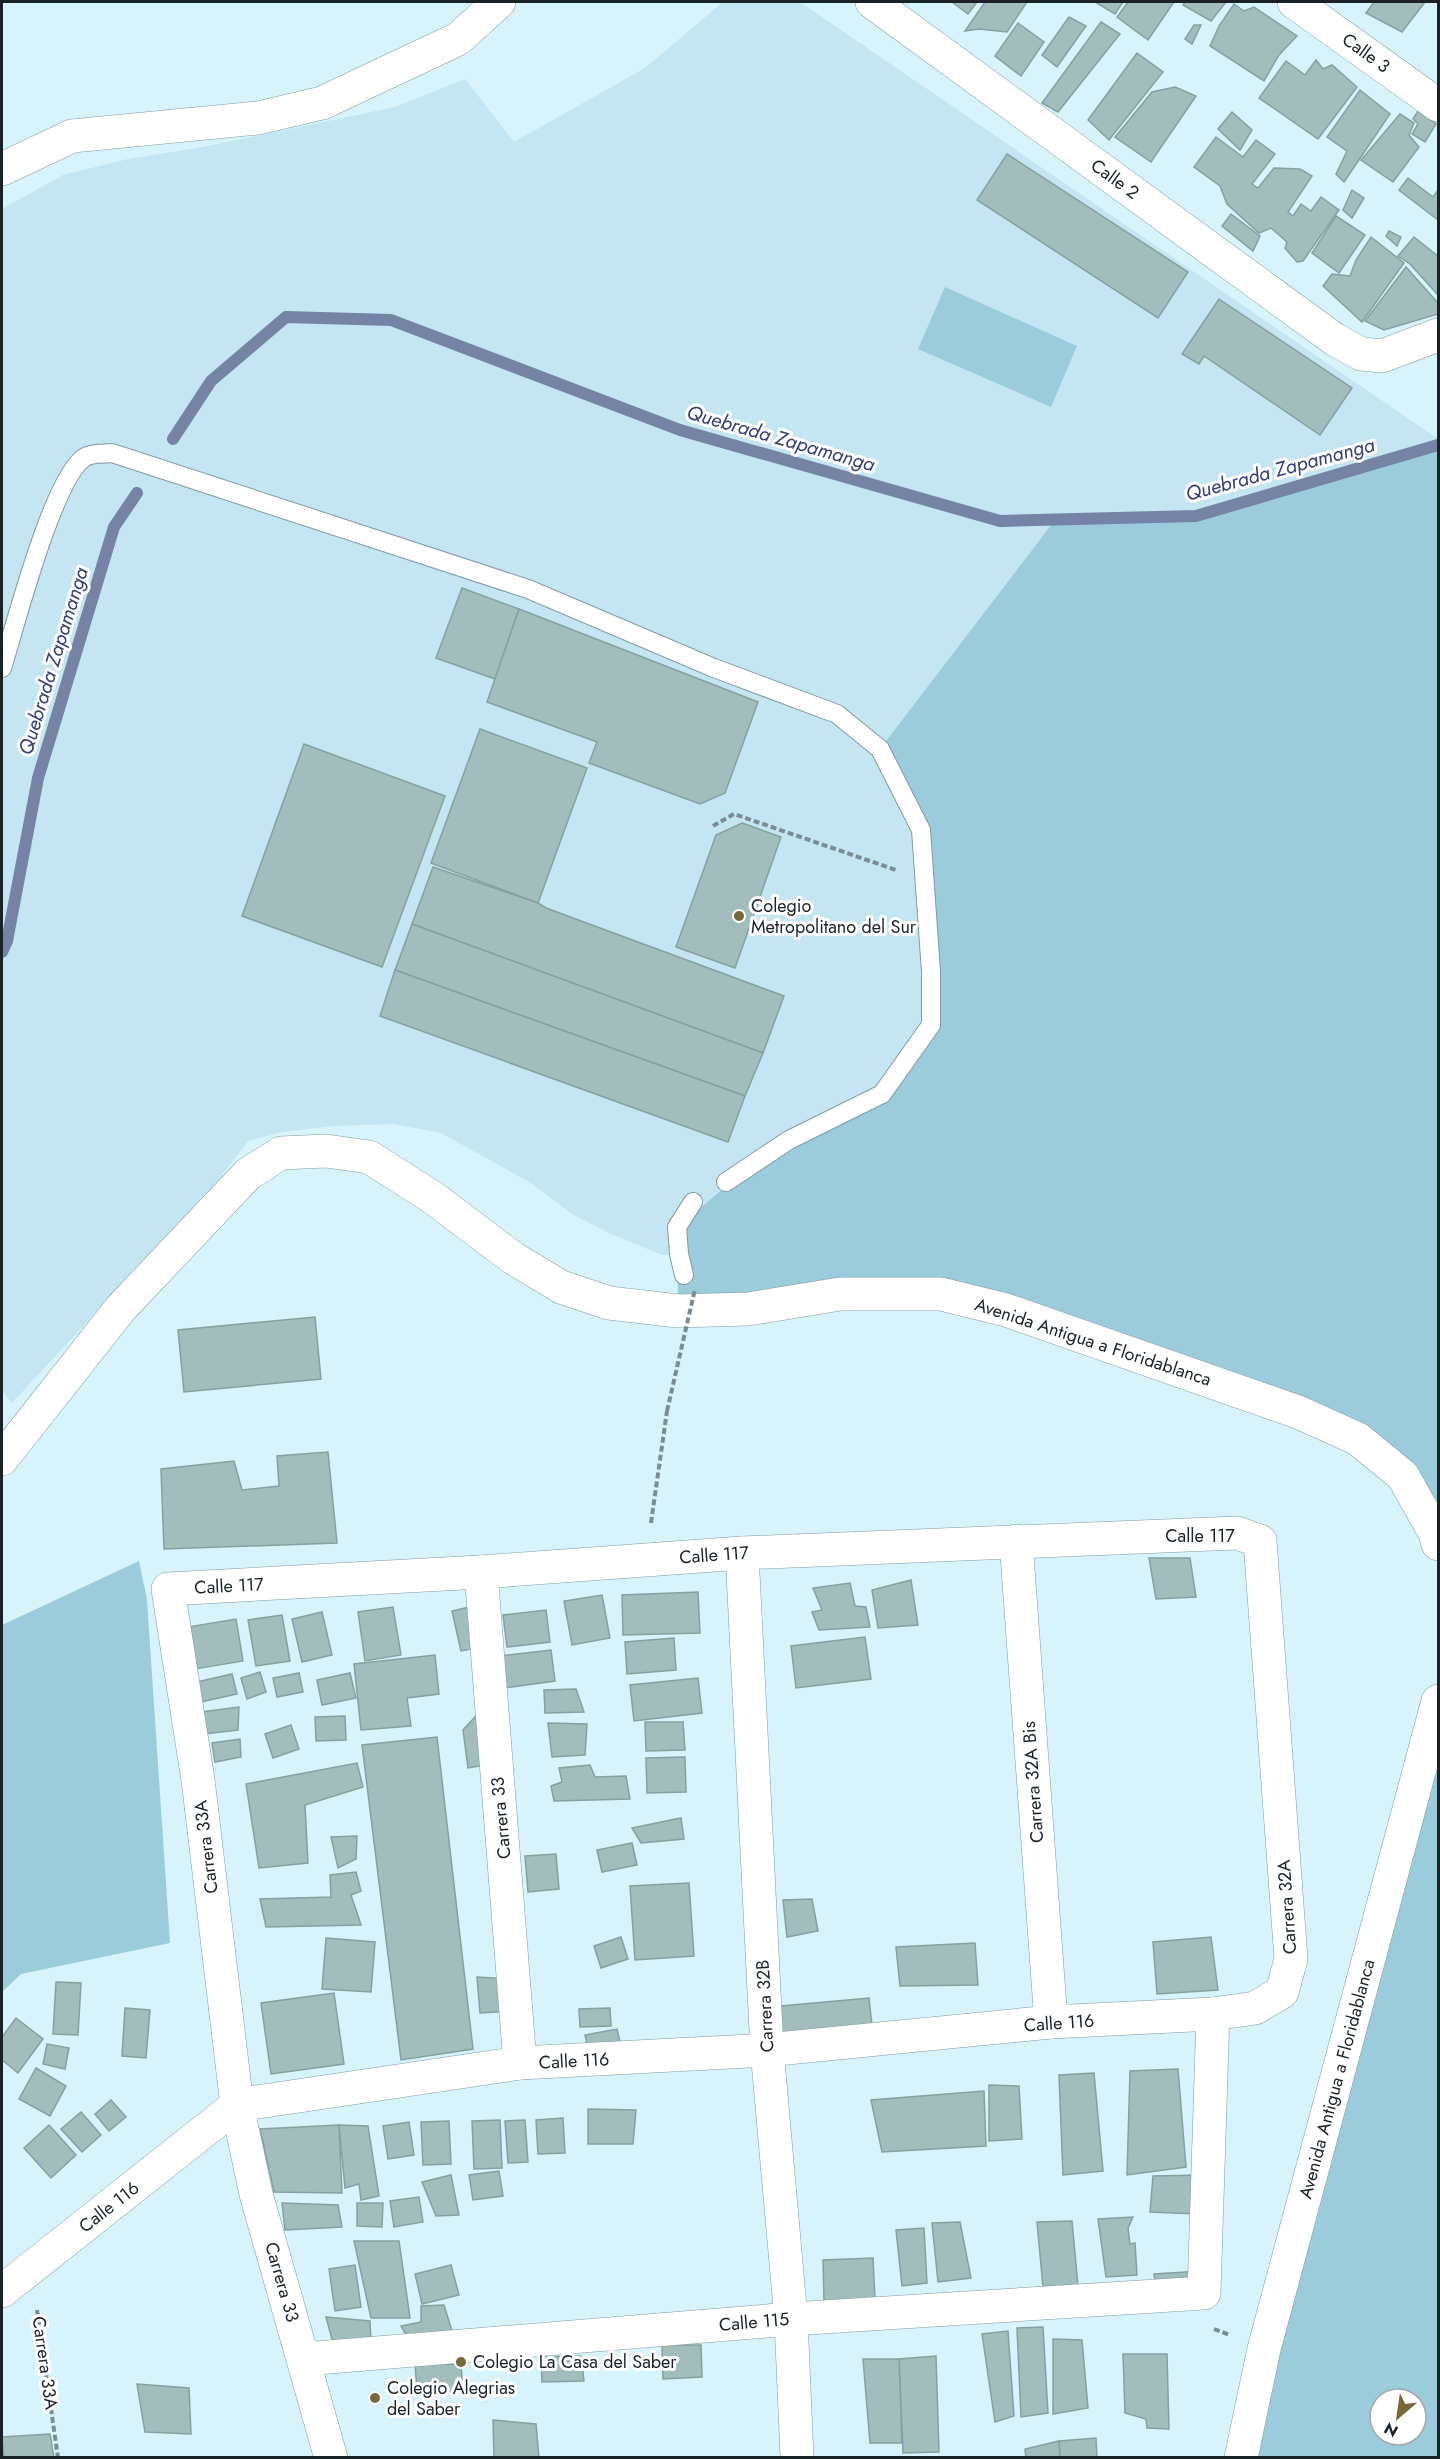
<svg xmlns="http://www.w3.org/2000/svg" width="1440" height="2459" font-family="Jost,sans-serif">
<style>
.built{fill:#c3e6f2}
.green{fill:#9bccdc;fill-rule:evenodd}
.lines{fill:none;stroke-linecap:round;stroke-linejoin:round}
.stream{stroke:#7583a4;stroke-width:12}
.building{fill:#a1bebd;stroke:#84a1a0;stroke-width:1.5}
.lane-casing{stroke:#819ba3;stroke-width:20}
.street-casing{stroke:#819ba3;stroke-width:34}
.secondary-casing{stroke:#819ba3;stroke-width:34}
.path{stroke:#7a8d94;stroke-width:4;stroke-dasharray:6 3;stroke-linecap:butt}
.lane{stroke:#fff;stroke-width:18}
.street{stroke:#fff;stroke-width:33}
.secondary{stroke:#fff;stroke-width:33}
.path-bridge{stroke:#7a8d94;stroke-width:4;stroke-dasharray:6 3;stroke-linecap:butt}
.poi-dot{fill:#776835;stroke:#fff;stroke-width:2}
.labels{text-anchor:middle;stroke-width:6;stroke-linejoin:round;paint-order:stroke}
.street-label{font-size:18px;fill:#192327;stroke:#fff}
.poi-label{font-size:18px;fill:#192327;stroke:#fff;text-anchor:start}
.water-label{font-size:20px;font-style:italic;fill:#313f78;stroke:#fff}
</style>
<rect width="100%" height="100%" fill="#d7f3fc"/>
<path class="built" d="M723 2H800L1438 439V502L798 1255H662L609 1233 572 1214 531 1183 441 1133 394 1124 333 1126 282 1132 248 1141 219 1179 12 1403 2 1391V209L63 175 128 159 203 147 395 107 465 79 514 142 645 68Z"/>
<g class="green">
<path d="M945 287 1077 346 1051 407 918 349Z"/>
<path d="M1438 445V1544L1358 1439 1006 1310 678 1311 677 1227 728 1185 882 1094 930 1025 921 830 880 749 1055 520 1196 516Z"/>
<path d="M139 1561 147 1600 170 1943 21 1974 2 1992V1625Z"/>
<path d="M1438 1701V2457L1241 2458ZM1380 2399H1416V2435H1380Z"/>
</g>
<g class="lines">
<g class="stream">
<path d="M173 439 211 381 286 317 391 320 680 430 1000 521 1196 516 1438 445"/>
<path d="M2 952 7 941 38 778 114 527 137 493"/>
</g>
</g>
<g class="building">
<path d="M952 2H977L968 14Z"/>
<path d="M985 2H1027L1007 32 979 29 965 31Z"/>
<path d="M1095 2H1123L1115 14Z"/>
<path d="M1128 2H1174L1148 40 1117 17Z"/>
<path d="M1185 2H1226L1211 21 1183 5Z"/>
<path d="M1374 2H1425L1402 32 1366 13Z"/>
<path d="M1234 4 1244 11 1254 7 1297 36 1279 55 1264 81 1210 46 1219 26Z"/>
<path d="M1069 17 1086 26 1057 67 1042 55Z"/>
<path d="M1101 22 1120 34 1058 112 1042 103Z"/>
<path d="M1018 23 1044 42 1021 76 995 56Z"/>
<path d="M1194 25H1201L1192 44 1185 39Z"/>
<path d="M1137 53 1163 72 1109 140 1088 120Z"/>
<path d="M1316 60 1323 69 1332 65 1357 87 1318 139 1259 98 1286 61 1305 75Z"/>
<path d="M1175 87 1196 96 1151 162 1115 137 1152 92Z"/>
<path d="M1360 90 1390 114 1344 182 1336 174 1347 151 1327 137Z"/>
<path d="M1418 111 1436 124 1425 142 1412 134 1418 124 1413 119Z"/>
<path d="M1232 112 1252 130 1240 150 1218 129Z"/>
<path d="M1400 114 1414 123 1409 135 1419 147 1393 182 1361 160Z"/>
<path d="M1216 137 1243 157 1256 140 1275 154 1252 184 1258 188 1274 168 1300 169 1312 176 1288 212 1293 216 1301 204 1311 211 1321 197 1339 210 1303 261 1297 262 1285 248 1287 242 1271 228 1259 233 1227 204 1220 186 1194 167Z"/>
<path d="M1007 154 1188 272 1158 318 977 200Z"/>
<path d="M1408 178 1433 197 1438 190V220L1399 190Z"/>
<path d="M1352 190 1364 198 1352 218 1343 210Z"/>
<path d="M1231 214 1260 236 1253 251 1222 226Z"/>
<path d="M1336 216 1365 235 1339 273 1312 253Z"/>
<path d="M1389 231 1401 237 1397 246 1386 236Z"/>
<path d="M1371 237 1404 263 1362 322 1323 286 1332 274 1350 276 1356 260Z"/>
<path d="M1414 237 1438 256V295L1410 264 1398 256Z"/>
<path d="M1406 267 1438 303V314L1384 330 1365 321Z"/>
<path d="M1219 299 1352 388 1320 435 1204 356 1199 364 1182 354Z"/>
<path d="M462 588 519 609 495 679 436 658Z"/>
<path d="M519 609 758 702 725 793 700 804 589 763 597 742 487 702Z"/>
<path d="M480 729 587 768 538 903 431 863Z"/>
<path d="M304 744 445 796 382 967 242 916Z"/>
<path d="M742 823 781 837 735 968 676 947 716 835Z"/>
<path d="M433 867 538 903 546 908 784 996 763 1053 412 924Z"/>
<path d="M412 924 763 1053 745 1096 395 970Z"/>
<path d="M395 970 745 1096 728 1142 380 1016Z"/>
<path d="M315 1317 321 1379 184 1392 178 1330Z"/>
<path d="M328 1452 337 1543 164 1549 161 1469 234 1461 242 1490 279 1486 277 1456Z"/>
<path d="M1149 1558H1190L1196 1597 1156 1599Z"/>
<path d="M911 1580 918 1625 878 1628 872 1590Z"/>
<path d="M850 1583 855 1606 866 1607 870 1627 819 1630 812 1612 822 1610 813 1588Z"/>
<path d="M698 1592 700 1633 623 1635 622 1595Z"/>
<path d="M602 1595 610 1638 572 1645 564 1601Z"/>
<path d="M478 1605 487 1646 461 1651 452 1611Z"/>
<path d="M393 1607 401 1655 365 1661 358 1612Z"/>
<path d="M546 1610 550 1642 507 1647 503 1615Z"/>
<path d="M322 1612 332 1655 302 1662 292 1619Z"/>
<path d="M282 1615 290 1661 256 1666 248 1620Z"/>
<path d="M236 1619 243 1661 189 1670 182 1628Z"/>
<path d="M865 1637 871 1679 796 1688 791 1646Z"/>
<path d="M674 1638 676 1670 627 1674 625 1642Z"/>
<path d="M551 1650 555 1681 504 1688 500 1656Z"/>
<path d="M435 1655 439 1694 407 1698 411 1726 361 1730 354 1664Z"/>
<path d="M260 1672 266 1692 247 1699 241 1678Z"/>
<path d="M299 1673 303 1692 277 1697 273 1678Z"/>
<path d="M350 1673 356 1698 322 1705 317 1680Z"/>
<path d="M232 1674 237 1694 196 1703 192 1683Z"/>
<path d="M698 1678 702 1713 634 1721 630 1685Z"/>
<path d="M576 1689 584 1712 545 1713 544 1690Z"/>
<path d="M485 1706 492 1764 468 1768 463 1730Z"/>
<path d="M239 1707 238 1730 204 1734 201 1712Z"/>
<path d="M345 1716 346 1740 316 1741 315 1717Z"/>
<path d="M645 1722H683L685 1750 646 1751Z"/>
<path d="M548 1723 587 1724 585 1755 552 1757Z"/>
<path d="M291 1725 299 1749 273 1758 265 1734Z"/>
<path d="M437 1737 473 2049 401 2060 362 1745Z"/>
<path d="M240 1739 241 1757 215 1762 212 1743Z"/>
<path d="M685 1757 686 1792 647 1793 646 1758Z"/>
<path d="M357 1763 363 1787 305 1805 308 1863 259 1868 246 1784Z"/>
<path d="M590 1765 595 1777 626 1776 630 1799 554 1801 551 1786 562 1782 559 1768Z"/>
<path d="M681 1818 684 1839 641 1843 632 1828Z"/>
<path d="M357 1836 356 1859 338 1868 331 1837Z"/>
<path d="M632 1843 637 1865 602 1872 597 1850Z"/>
<path d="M556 1854 559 1889 528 1892 525 1856Z"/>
<path d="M356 1872 361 1891 351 1895 361 1925 266 1927 260 1899 331 1897 330 1875Z"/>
<path d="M689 1883 694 1956 635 1960 630 1886Z"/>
<path d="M812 1899 818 1931 787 1937 783 1900Z"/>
<path d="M621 1937 628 1959 601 1968 594 1946Z"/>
<path d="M1211 1937 1218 1990 1157 1994 1153 1942Z"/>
<path d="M326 1938 375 1942 371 1992 322 1989Z"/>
<path d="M975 1943 978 1985 900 1986 896 1947Z"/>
<path d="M477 1977 511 1979 512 2011 480 2013Z"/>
<path d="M56 1982 81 1983 78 2035 53 2034Z"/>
<path d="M334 1993 344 2064 271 2074 261 2003Z"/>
<path d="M869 1998 873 2035 774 2043 770 2007Z"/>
<path d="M125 2008 150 2010 146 2058 122 2056Z"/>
<path d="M610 2008 611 2026 580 2027 579 2009Z"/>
<path d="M16 2018 43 2039 18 2073 2 2060V2037Z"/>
<path d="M617 2029 620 2042 588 2048 585 2035Z"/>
<path d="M47 2044 69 2048 65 2069 43 2064Z"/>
<path d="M36 2068 66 2086 50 2116 19 2099Z"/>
<path d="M1178 2069 1186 2167 1127 2175 1130 2071Z"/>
<path d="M1094 2073 1103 2171 1063 2175 1059 2075Z"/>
<path d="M989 2085 1019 2086 1022 2139 989 2141Z"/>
<path d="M984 2091 986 2146 882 2152 871 2100Z"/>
<path d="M111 2100 126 2117 109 2131 95 2114Z"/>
<path d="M588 2109 636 2110 633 2144H588Z"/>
<path d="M81 2112 101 2135 82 2152 61 2129Z"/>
<path d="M563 2118 565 2153 538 2154 536 2120Z"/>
<path d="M500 2120 502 2168 474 2169 472 2121Z"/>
<path d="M525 2120 528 2162 508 2163 505 2121Z"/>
<path d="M449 2121 451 2164 423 2165 421 2122Z"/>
<path d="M409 2122 414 2155 388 2159 383 2126Z"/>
<path d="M49 2125 76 2155 51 2178 24 2148Z"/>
<path d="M339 2125 368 2126 379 2196 361 2200 359 2184 345 2188Z"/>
<path d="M339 2125 342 2193 274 2192 260 2129Z"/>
<path d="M499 2171 503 2196 473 2200 469 2175Z"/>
<path d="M451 2175 459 2215 436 2216 422 2182Z"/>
<path d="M1202 2175 1198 2214 1150 2212 1153 2176Z"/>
<path d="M419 2197 423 2222 394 2227 390 2201Z"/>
<path d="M282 2203 338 2205 342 2227 285 2230Z"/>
<path d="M357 2203H383L382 2227 357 2226Z"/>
<path d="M1133 2217 1128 2228 1130 2244 1135 2243 1137 2275 1106 2277 1098 2219Z"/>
<path d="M1072 2221 1079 2297 1044 2298 1037 2222Z"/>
<path d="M960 2222 971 2278 938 2282 932 2223Z"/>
<path d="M924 2228 927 2283 902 2286 896 2230Z"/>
<path d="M354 2241H399L410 2318H371Z"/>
<path d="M873 2258 875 2300 824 2301 823 2260Z"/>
<path d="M355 2265 361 2307 335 2311 329 2269Z"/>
<path d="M451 2265 459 2295 422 2304 415 2274Z"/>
<path d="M1202 2271 1157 2293 1154 2274Z"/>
<path d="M444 2305 453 2334 410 2341 401 2326 421 2322V2306Z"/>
<path d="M326 2317 370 2321 371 2342 333 2343Z"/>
<path d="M1043 2327 1048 2413 1021 2417 1017 2328Z"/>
<path d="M1008 2331 1014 2416 995 2422 982 2334Z"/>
<path d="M1053 2339 1082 2340 1088 2408 1053 2414Z"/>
<path d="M662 2345H701L702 2377 663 2379Z"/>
<path d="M1123 2354H1167L1169 2429 1147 2428 1146 2419 1125 2413Z"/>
<path d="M581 2356 584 2381 542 2382 541 2357Z"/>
<path d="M936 2356 939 2452 903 2453 899 2359Z"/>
<path d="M863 2359H899L902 2443H870Z"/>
<path d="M415 2362 461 2365 463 2390 417 2394Z"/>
<path d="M137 2384 189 2388 191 2434 145 2432Z"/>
<path d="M493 2420 536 2424 539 2458H494Z"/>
<path d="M50 2434 54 2458H4L2 2437Z"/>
<path d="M1096 2438 1097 2458H1060L1059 2441Z"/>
<path d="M1059 2441 1060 2458H1026L1025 2449Z"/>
</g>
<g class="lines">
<defs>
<g id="lane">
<path d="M2 668C15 627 53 477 85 457 92 453 105 454 112 453L528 589 714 668 837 714 880 749 921 830 931 972V1025L882 1094 789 1140 726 1182"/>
<path d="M684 1275 679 1254 677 1227 693 1202"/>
</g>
<g id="street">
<path d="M872 2 1334 339 1361 354 1382 356 1438 335"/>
<path d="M1294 2 1438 105"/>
<path d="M1016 1541 1051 2022"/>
<path d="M742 1553 767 2050 791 2319 797 2458"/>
<path d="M481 1572 520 2063"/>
<path d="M2 2291 237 2105 520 2063 767 2050 1051 2022 1213 2014 1255 2008 1282 1992 1291 1959 1260 1541 1237 1533 742 1553 481 1572 168 1589 198 1780 237 2105 256 2194 331 2458"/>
<path d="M304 2359 791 2319 1204 2293 1213 2014"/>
</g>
<g id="secondary">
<path d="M2 169 72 136 258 118 322 103 458 39 499 2"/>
<path d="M2 1459 121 1308 248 1174 281 1153 326 1151 369 1157 432 1197 513 1258 561 1287 609 1303 678 1311 748 1309 840 1294H941L1006 1310 1298 1412 1358 1439 1403 1476 1435 1533 1438 1544"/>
<path d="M1241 2458 1264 2349 1438 1701"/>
</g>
</defs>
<use href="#lane" class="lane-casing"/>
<use href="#street" class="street-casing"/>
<use href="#secondary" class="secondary-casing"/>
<g class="path">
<path d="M713 826 734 814 896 870"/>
<path d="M651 1523 667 1411"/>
<path d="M37 2310 58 2458"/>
<path d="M1214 2329 1230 2335"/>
</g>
<use href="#lane" class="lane"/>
<use href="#street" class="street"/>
<use href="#secondary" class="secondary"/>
<path class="path-bridge" d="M667 1411 695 1289"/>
</g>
<g class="poi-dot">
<circle cx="739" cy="916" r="6"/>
<circle cx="461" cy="2362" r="6"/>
<circle cx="375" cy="2398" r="6"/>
</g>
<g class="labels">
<g class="street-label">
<text transform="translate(1366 53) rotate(36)" y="6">Calle 3</text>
<text transform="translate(1115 179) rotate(36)" y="6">Calle 2</text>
<text transform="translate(1093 1342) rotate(18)" y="6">Avenida Antigua a Floridablanca</text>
<text x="1200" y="1542">Calle 117</text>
<text transform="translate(714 1555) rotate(-4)" y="6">Calle 117</text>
<text transform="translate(229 1586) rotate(-3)" y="6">Calle 117</text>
<text transform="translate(1033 1782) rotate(-94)" y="6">Carrera 32A Bis</text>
<text transform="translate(501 1818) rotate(-95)" y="6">Carrera 33</text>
<text transform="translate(206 1847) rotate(-97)" y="6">Carrera 33A</text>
<text transform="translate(1287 1907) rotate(-94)" y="6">Carrera 32A</text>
<text transform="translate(765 2006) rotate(-93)" y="6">Carrera 32B</text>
<text transform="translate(1059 2023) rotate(-4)" y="6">Calle 116</text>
<text transform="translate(574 2061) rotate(-3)" y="6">Calle 116</text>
<text transform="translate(1337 2079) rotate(-75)" y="6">Avenida Antigua a Floridablanca</text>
<text transform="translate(109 2207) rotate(-38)" y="6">Calle 116</text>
<text transform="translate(282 2282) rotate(74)" y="6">Carrera 33</text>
<text transform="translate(754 2322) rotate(-5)" y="6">Calle 115</text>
<text transform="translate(45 2363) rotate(82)" y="6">Carrera 33A</text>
</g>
<g class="poi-label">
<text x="751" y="912">Colegio<tspan x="751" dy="21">Metropolitano del Sur</tspan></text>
<text x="473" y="2368">Colegio La Casa del Saber</text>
<text x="387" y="2394">Colegio Alegrias<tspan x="387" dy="21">del Saber</tspan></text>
</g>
<g class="water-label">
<text transform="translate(781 438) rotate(16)" y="7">Quebrada Zapamanga</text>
<text transform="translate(1280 469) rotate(-15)" y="7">Quebrada Zapamanga</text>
<text transform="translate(53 661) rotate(-73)" y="7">Quebrada Zapamanga</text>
</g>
</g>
<rect width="1440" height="2459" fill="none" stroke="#192327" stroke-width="6"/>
<g transform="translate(1398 2417) rotate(209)"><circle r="28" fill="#ffffff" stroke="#a3a7a9" stroke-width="1.5"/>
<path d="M0-4.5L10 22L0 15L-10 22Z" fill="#776835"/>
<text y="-9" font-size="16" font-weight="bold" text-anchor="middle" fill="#192327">N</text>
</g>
</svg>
